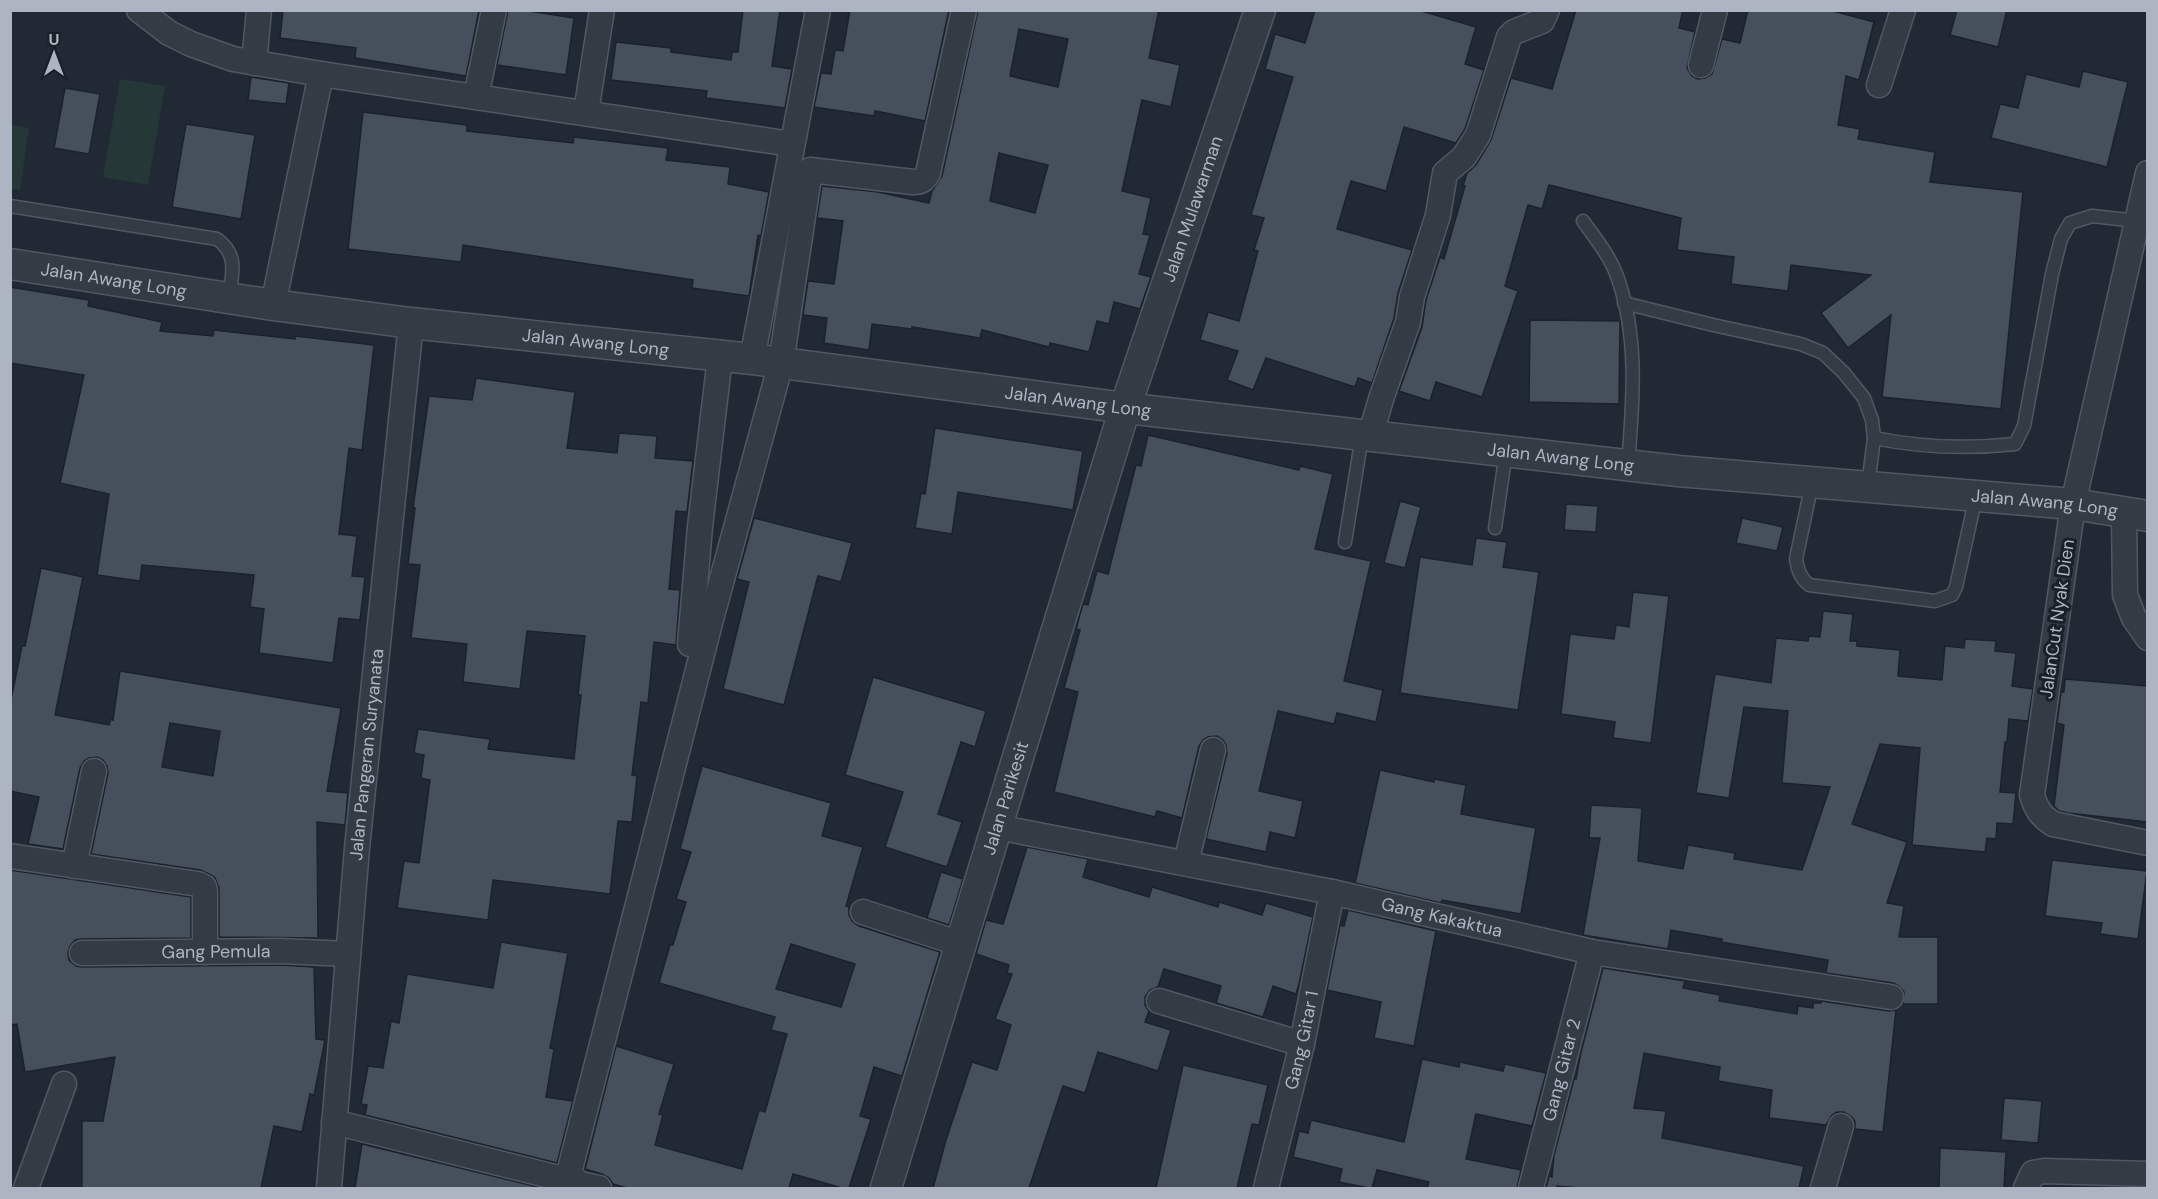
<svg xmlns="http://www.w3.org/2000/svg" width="2158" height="1199" font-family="'DM Sans',sans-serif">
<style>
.green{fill:#253737}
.building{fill:#46505d;stroke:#1b222b;stroke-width:1.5;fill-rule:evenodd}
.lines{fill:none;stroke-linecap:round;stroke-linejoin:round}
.service-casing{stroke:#515863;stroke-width:15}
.minor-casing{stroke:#515863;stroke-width:27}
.tertiary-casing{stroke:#515863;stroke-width:33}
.service{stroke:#333b44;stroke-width:12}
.minor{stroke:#333b44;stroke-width:24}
.tertiary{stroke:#333b44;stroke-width:30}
.labels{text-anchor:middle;stroke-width:6;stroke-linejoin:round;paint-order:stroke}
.street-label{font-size:18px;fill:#adb5c2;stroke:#192029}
</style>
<rect width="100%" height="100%" fill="#202934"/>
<g class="green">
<path d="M120 79 165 86 148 185 103 177Z"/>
<path d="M11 125 29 128 20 190 11 189Z"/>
</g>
<g class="building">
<path d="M283 10H479L466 76 355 58 356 48 280 38Z"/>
<path d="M508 10H522L574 18 566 75 497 65Z"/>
<path d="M743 10H780L772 66 792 69 785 108 706 98 707 91 611 80 616 42 671 48V52L731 60 732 52H738Z"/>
<path d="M850 10H949L925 121 875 111 874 116 814 107 821 73 831 74 835 50 843 51Z"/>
<path d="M978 10H1159L1149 58 1180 65 1171 107 1142 100 1122 191 1151 198 1143 234 1150 235 1139 274 1151 277 1140 309 1114 302 1109 324 1097 321 1089 352 1050 343 1049 347 982 330 980 338 912 327V329L872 324 869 350 824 343 827 318 803 315 808 281 834 284 843 221 817 218 822 186 878 192 929 203 932 191 942 176ZM1019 29 1068 39 1058 87 1010 76ZM999 153 1048 165 1035 213 990 201Z"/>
<path d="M1315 10H1418L1476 27 1465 64 1484 70 1465 129 1456 143 1404 127 1386 191 1351 181 1337 229 1412 250 1398 293 1394 318 1372 383 1358 378 1355 387 1266 358 1253 390 1227 380 1238 351 1200 340 1208 312 1239 321 1258 251 1254 250 1264 218 1251 215 1293 77 1265 69 1275 34 1305 43Z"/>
<path d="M1576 10H1683L1679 28 1695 32 1687 68 1692 76 1698 79 1705 78 1712 74 1722 39 1740 43 1748 10H1829L1874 22 1859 80 1846 76 1838 125 1860 129 1858 139 1935 152 1930 182 2023 192 2001 409 1882 397 1891 315 1848 348 1821 313 1871 275 1791 265 1788 291 1731 284 1734 257 1677 250 1681 218 1549 185 1542 209 1528 205 1505 286 1518 291 1482 397 1436 382 1430 401 1399 391 1422 327 1426 300 1440 257 1444 259 1465 186H1463L1467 173 1476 165 1491 140 1511 78 1552 89Z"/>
<path d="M1957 10H2007L1998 47 1950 35Z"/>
<path d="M2083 71 2128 82 2107 167 1991 138 2000 104 2018 108 2026 74 2079 87Z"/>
<path d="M251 77 289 83 286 104 248 100Z"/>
<path d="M65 88 100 94 89 154 54 148Z"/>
<path d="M363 112 467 125V131L573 143 574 137 668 148 666 160 730 167 728 184 769 192 761 236 758 235 749 296 692 288 693 280 463 245 461 262 348 249Z"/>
<path d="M186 124 255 135 241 219 172 207Z"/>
<path d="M10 287 89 300 88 306 162 322 160 331 213 336 214 330 295 339V336L374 345 362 450 349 448 339 534 357 536 352 576 365 577 360 620 339 618 333 663 259 653 264 609 250 607 254 575 142 565 140 581 97 575 109 494 60 483 84 375 10 363Z"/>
<path d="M1530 320 1620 321 1619 404 1529 402Z"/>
<path d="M476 378 575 392 567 448 617 453 619 433 657 436 655 458 693 461 687 512 676 511 669 589 680 590 676 645 654 642 648 703 641 702 632 775 637 776 632 822 618 821 610 894 493 880 488 920 397 908 404 861 419 863 430 780 421 778 424 755 414 753 418 729 490 739 488 749 574 759 581 695H578L585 636 527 631 520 689 463 682 467 644 411 638 420 565 408 564 415 508H413L429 396 472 400Z"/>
<path d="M935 428 1083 451 1073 510 958 492 952 534 915 528 921 493 925 494Z"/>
<path d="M1148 435 1299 470 1300 466 1333 474 1315 549 1371 561 1344 681 1383 690 1376 722 1337 713 1334 724 1278 711 1259 791 1303 801 1295 838 1270 832 1266 852 1206 839 1227 753 1226 745 1223 740 1217 736 1208 737 1203 740 1199 746 1182 818 1157 811 1155 817 1054 792 1078 692 1064 688 1080 630 1076 629 1083 604 1088 605 1097 571 1108 574 1136 465 1141 466Z"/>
<path d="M1400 501 1421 507 1405 568 1384 563Z"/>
<path d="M1566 504 1598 506 1596 532 1564 530Z"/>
<path d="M754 518 852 543 841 582 818 576 784 705 723 689 749 582 737 579Z"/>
<path d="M1742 518 1783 527 1777 551 1736 543Z"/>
<path d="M1476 538 1507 542 1503 567 1539 572 1518 710 1400 693 1420 557 1472 565Z"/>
<path d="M41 568 83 577 55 715 109 725 111 719 113 720 120 671 341 708 327 791 348 793 345 825 317 822 318 938 219 937V888L215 878 211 875 200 870 91 854 108 773 107 766 103 760 97 757 89 758 84 761 80 768 63 849 28 844 39 797 10 791V704L22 646H25ZM170 723 220 731 213 776 162 767Z"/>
<path d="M1633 592 1669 596 1651 743 1613 738 1615 722 1561 714 1570 634 1614 639 1616 625 1629 627Z"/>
<path d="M1823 611 1853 614 1850 641H1857V646L1900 650 1898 676 1942 680 1945 646 1964 648 1965 639 1996 641 1995 651 2016 653 2012 686 2033 689 2028 721 2009 719 2007 742H2005L2000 792 2016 793 2013 824 1997 823 1996 839 1987 838 1985 852 1912 845 1920 748 1880 744 1852 824 1907 842 1887 903 1904 906 1899 937H1938V1004H1903L1904 992 1899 986 1893 983 1826 973 1828 960 1721 942 1722 939 1671 930 1668 949 1583 935 1600 838H1589L1591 805 1642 808 1638 861 1683 869 1688 845 1735 853 1734 859 1802 870 1830 787 1782 783 1788 711 1744 707 1729 798 1696 793 1715 674 1771 683 1776 638 1808 641 1809 636 1820 637Z"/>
<path d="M873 677 986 711 975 747 961 742 938 814 962 822 947 867 885 847 903 792 845 775Z"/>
<path d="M2065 679 2148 686V822L2068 813 2059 811 2054 806 2064 725 2057 723 2061 692H2064Z"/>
<path d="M702 766 831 803 822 836 863 847 846 906 849 907V915L852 921 859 926 940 952 902 1076 874 1067 860 1116 871 1119 849 1188H842L793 1174 789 1188H627L613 1184 609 1178 602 1174 585 1169 616 1046 674 1064 659 1114 663 1115 655 1145 742 1169 759 1110 765 1112 787 1034 771 1030 775 1017 659 983 670 945H673L686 902 676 899 691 852 680 849ZM791 944 855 964 841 1007 776 989Z"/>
<path d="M1380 770 1434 782V779L1466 785 1461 814 1536 828 1521 914 1442 900 1441 903 1355 883Z"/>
<path d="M1027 847 1088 859 1083 877 1149 897 1152 887 1218 907 1219 902 1262 915 1266 903 1313 917 1299 984 1296 994 1273 986 1263 1017 1216 1003 1221 986 1164 969 1158 987 1150 990 1145 997V1005L1149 1011 1145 1022 1171 1030 1158 1071 1098 1052 1085 1093 1063 1086 1029 1188H933L946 1140 972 1062 997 1070 1011 1025 995 1019 1012 974 1007 973 1009 965 976 954 986 920 1003 924Z"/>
<path d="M2052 860 2147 871 2138 939 2100 934 2102 923 2045 916Z"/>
<path d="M10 870 191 897V938L81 939 75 940 70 946 68 953 69 960 76 966 82 967 280 965 314 967 316 1039 325 1040 314 1095 310 1094 302 1132 274 1126 261 1188H82V1121H103L115 1057 25 1072 17 1024 10 1025Z"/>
<path d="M941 872 963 879 949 925 927 918Z"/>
<path d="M1348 910 1436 931 1414 1046 1374 1038 1381 1002 1327 990 1340 925 1344 926Z"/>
<path d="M501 942 568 953 550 1048 554 1049 546 1097 573 1101 557 1163 365 1115 367 1105 361 1104 368 1066 383 1068 391 1021 399 1023 407 974 493 988Z"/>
<path d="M1603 968 1685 981 1683 988 1720 995 1719 1001 1797 1014 1798 1006 1813 1008V1003H1821V1001L1889 1011 1896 1010 1883 1132 1855 1129V1122L1852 1117 1844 1112H1837L1832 1115 1826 1125 1769 1118 1772 1090 1718 1081 1720 1067 1644 1053 1634 1108 1666 1111 1662 1138 1804 1166 1799 1188H1582L1557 1186V1188H1546L1549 1176 1552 1177 1554 1155 1574 1079H1576L1581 1052Z"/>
<path d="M1422 1059 1459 1067 1460 1062 1503 1071 1505 1064 1546 1073 1532 1126 1476 1114 1466 1159 1521 1170 1517 1188H1427L1429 1182 1377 1170 1372 1188H1369L1339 1182 1342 1169 1293 1157 1299 1131 1308 1133 1311 1120 1404 1142Z"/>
<path d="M1183 1065 1268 1085 1259 1125 1252 1124 1237 1188H1156Z"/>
<path d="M2004 1098 2042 1101 2038 1143 2001 1140Z"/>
<path d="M362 1144 542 1188H355Z"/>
<path d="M1940 1148 2006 1152 2004 1188H1939Z"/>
</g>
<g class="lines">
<defs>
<g id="service">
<path d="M10 206 217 239C239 255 232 274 229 298"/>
<path d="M1583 221C1595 238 1610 256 1617 276 1639 337 1633 402 1628 465"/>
<path d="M1624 303 1713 325 1801 344 1823 353 1844 373 1864 398 1872 420 1874 438"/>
<path d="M1812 483 1796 559C1798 571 1800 577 1809 585L1935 601 1952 595 1956 587 1976 496"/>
<path d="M1868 486 1874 438C1919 447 1969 449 2015 444L2024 426 2052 274 2061 239 2070 223 2092 216 2137 221"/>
<path d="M1495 528 1506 452"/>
<path d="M1345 542 1362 436"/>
</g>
<g id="minor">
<path d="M139 10 169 33 191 44 233 59 321 74 791 144"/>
<path d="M254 63 259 10"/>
<path d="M1701 65 1715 10"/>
<path d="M1879 85 1903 10"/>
<path d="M476 97 494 10"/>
<path d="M586 112 602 10"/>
<path d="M2148 173 2073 504 2032 795C2036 809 2041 816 2053 824L2148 843"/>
<path d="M273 305 321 74"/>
<path d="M752 359 818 10"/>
<path d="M1370 436 1382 396 1408 322 1412 297 1438 215 1445 173 1464 157 1478 135 1509 37 1514 32 1542 21 1547 10"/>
<path d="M2124 514 2125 595 2134 618 2148 638"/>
<path d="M690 644 700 527 720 357"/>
<path id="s1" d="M997 827 1332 892 1592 952 1891 997"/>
<path d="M10 856 198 884 204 887 205 891V952"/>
<path d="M1186 863 1213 750"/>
<path d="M74 866 94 771"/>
<path d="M863 912 961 944"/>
<path id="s2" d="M82 953 280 951 348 954"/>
<path d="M1159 1001 1302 1044"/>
<path d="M334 1122 575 1182"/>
<path d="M26 1188 64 1084"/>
<path id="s3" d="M329 1188 357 848 411 323"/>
<path d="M599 1188C585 1185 572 1185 570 1169L710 623 781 363 810 170 913 182C921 182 924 180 928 173L964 10"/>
<path id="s4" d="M1266 1188 1302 1044 1332 892"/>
<path id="s5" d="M1531 1188 1592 952"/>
<path d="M1823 1188 1841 1126"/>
<path d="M2026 1188 2033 1173 2044 1171 2148 1174"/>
</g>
<g id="tertiary">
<path id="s6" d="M10 264 273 305 411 323 752 359 1125 408 1678 471 2073 504 2148 516"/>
<path id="s7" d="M886 1188 1125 408 1260 10"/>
</g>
</defs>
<use href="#service" class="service-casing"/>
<use href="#minor" class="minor-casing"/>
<use href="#tertiary" class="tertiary-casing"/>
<use href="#service" class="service"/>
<use href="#minor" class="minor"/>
<use href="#tertiary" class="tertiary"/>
</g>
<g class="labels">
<g class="street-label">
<text dy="6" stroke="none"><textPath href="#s7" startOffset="1026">Jalan Mulawarman</textPath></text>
<text dy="6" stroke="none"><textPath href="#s6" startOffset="105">Jalan Awang Long</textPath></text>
<text dy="6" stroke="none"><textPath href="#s6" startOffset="591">Jalan Awang Long</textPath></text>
<text dy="6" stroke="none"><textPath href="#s6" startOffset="1077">Jalan Awang Long</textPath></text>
<text dy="6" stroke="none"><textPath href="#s6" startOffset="1563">Jalan Awang Long</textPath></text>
<text dy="6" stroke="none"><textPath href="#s6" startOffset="2049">Jalan Awang Long</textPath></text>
<text transform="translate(2057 619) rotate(-82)" y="6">JalanCut Nyak Dien</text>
<text dy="6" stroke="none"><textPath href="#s3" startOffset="435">Jalan Pangeran Suryanata</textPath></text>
<text dy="6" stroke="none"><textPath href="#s7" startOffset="408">Jalan Parikesit</textPath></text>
<text dy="6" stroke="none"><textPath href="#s1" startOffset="454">Gang Kakaktua</textPath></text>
<text dy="6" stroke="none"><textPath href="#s2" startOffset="134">Gang Pemula</textPath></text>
<text dy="6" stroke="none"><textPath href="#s4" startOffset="152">Gang Gitar 1</textPath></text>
<text dy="6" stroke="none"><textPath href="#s5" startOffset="122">Gang Gitar 2</textPath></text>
</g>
</g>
<rect width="2158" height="1199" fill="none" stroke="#adb5c2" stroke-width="24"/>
<g transform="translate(54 54)" stroke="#192029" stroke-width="4.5" paint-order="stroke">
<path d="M0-4.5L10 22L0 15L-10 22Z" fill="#adb5c2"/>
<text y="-9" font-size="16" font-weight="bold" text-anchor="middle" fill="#adb5c2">U</text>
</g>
</svg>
